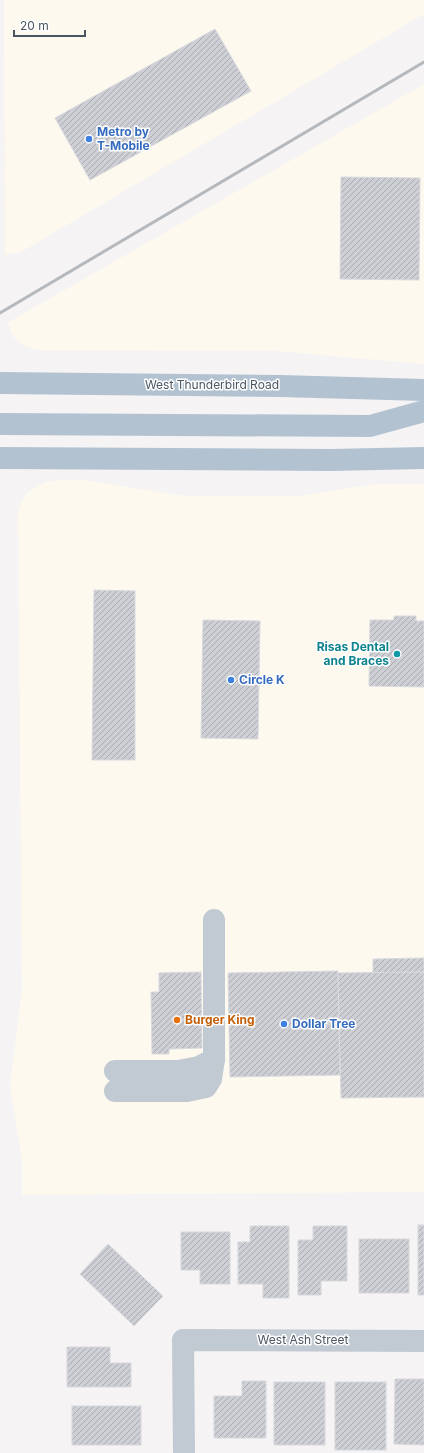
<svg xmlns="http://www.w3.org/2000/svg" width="424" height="1453" font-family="Inter,sans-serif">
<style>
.commercial{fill:#fdf9ef}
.building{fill:url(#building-hatch);stroke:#d7d9de}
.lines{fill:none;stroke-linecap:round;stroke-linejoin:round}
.minor{stroke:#c1cad2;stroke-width:22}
.major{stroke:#b3c2d1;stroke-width:22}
.rail{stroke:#b5b8bd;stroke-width:3}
.shop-dot{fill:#3f7fe0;stroke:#fff;stroke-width:1.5}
.culture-dot{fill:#0f9aa8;stroke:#fff;stroke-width:1.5}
.food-dot{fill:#e8710a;stroke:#fff;stroke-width:1.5}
.labels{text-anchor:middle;stroke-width:3;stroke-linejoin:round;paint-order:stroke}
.shop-label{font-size:12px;font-weight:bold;fill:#366cbe;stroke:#fff;text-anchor:start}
.street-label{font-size:12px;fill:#4a5661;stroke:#fff}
.culture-label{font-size:12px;font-weight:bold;fill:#0d838f;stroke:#fff;text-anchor:end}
.food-label{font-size:12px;font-weight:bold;fill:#c56008;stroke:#fff;text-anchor:start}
</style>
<defs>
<pattern id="building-hatch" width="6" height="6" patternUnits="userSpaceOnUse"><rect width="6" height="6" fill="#cdcfd5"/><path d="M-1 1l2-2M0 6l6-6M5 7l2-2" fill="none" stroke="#a8abb0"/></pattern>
</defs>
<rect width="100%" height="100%" fill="#f5f3f3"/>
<g class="commercial">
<path d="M4 0H424V14L21 252 5 255Z"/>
<path d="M424 84V364L274 351 37 350 22 345 13 336 7 323Z"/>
<path d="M66 480H85L185 496H298L376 484H424V1192L22 1195V1159L10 1086 22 990 18 514 22 500 28 492 47 481Z"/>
</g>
<g class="building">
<path d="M215 29 251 91 90 180 55 118Z"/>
<path d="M341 177 420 178 419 280 340 279Z"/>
<path d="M94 590 135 591V760H92Z"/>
<path d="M394 616H416V621H424V687L369 686 370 620H394Z"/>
<path d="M203 620 260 621 258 739 201 738Z"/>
<path d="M424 958V972L373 973V959Z"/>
<path d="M338 971 340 1075 230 1077 228 973Z"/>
<path d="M201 972 202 1048 169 1049V1054H152L151 992H159V973Z"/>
<path d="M424 972V1097L341 1098 338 973Z"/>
<rect x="418" y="1225" width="6" height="70"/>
<path d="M250 1226H289V1298H263V1284H238V1242H250Z"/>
<path d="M313 1226H347V1281H321V1295H298V1240H313Z"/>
<path d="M181 1232H230V1284H200V1270H181Z"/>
<rect x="359" y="1239" width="50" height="54"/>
<path d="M108 1244 163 1296 134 1326 80 1274Z"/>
<path d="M67 1347H110V1363H131V1387H67Z"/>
<path d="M395 1379H424V1445L394 1444Z"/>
<path d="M242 1381H266V1438H214V1396H242Z"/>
<rect x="274" y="1382" width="51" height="63"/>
<rect x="335" y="1382" width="51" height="68"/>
<rect x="72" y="1406" width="69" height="39"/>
</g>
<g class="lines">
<g class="minor">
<path d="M115 1071H178L199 1067 214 1059"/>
<path d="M115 1091H187L206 1087 211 1079 214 1059V920"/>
<path d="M184 1453 183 1340 424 1341"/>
</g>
<g class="major">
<path d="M0 383 280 386 424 390"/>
<path d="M0 424 370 426 424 411"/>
<path d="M0 458 331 460 424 458"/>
</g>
<path class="rail" d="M0 313 424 62"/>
</g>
<g class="shop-dot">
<circle cx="89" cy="139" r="4"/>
<circle cx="231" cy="680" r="4"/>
<circle cx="284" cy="1024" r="4"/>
</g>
<circle class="culture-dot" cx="397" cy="654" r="4"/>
<circle class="food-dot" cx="177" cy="1020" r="4"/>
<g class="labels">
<g class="shop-label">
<text x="97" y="136">Metro by<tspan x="97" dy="14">T-Mobile</tspan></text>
<text x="239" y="684">Circle K</text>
<text x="292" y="1028">Dollar Tree</text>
</g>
<g class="street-label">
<text x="212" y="389">West Thunderbird Road</text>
<text x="303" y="1344">West Ash Street</text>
</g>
<g class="culture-label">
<text x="389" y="651">Risas Dental<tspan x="389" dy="14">and Braces</tspan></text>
</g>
<g class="food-label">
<text x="185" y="1024">Burger King</text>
</g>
</g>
<path d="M14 30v6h71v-6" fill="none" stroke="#4a5661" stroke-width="2"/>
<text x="20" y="30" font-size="12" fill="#4a5661" stroke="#ffffff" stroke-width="3" paint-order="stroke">20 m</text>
</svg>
